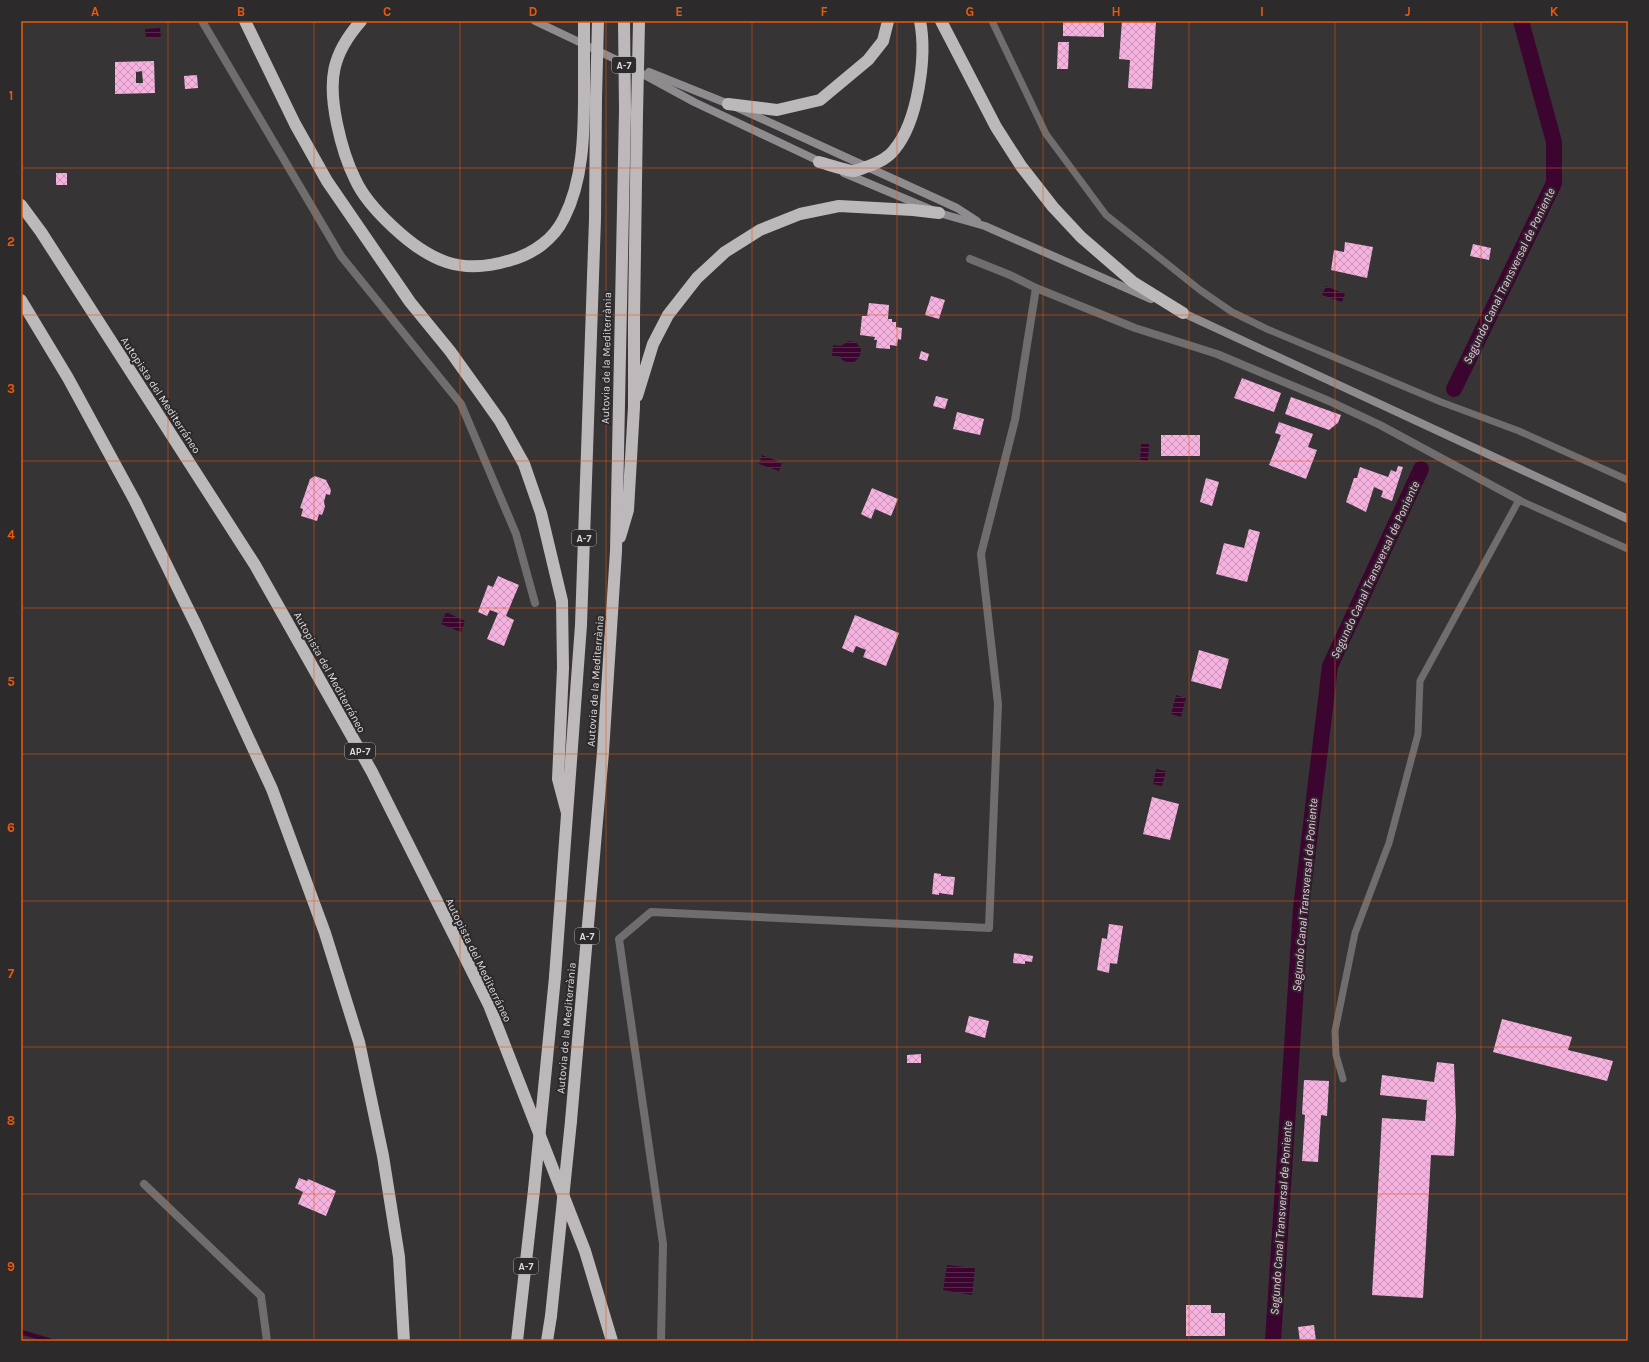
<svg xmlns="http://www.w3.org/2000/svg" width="1649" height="1362" font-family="Karla,sans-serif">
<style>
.water{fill:url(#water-rules)}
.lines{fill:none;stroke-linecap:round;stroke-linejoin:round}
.stream{stroke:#3c0530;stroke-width:4.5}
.canal{stroke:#3c0530;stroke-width:16}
.building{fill:url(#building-cross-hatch);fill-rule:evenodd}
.lane{stroke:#6f6d6e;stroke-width:7}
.street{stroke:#6f6d6e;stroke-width:8}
.secondary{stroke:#8e8c8e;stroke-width:8}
.highway{stroke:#bdb9bb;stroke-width:12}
.highway-bridge{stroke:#bdb9bb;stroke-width:12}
.grid{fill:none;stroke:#e8590c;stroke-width:1;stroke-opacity:0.55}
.labels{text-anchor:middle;stroke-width:4;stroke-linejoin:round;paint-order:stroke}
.shield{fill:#2d2a2c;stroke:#a8a5a6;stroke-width:1}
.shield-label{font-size:10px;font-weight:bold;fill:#dcdadb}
.street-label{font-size:11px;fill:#dcdadb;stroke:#2d2a2c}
.water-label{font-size:12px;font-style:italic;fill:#f7c2e5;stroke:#2d2a2c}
.neatline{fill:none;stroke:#e8590c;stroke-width:1.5}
.grid-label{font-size:13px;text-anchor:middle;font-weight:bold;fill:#e8590c}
</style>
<defs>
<pattern id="water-rules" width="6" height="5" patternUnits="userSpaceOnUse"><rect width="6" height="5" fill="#3c0530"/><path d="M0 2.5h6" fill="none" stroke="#58294d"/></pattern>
<pattern id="building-cross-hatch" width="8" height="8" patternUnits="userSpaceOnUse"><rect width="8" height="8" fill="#f5b2df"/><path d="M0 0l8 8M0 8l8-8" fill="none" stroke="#c896b8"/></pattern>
</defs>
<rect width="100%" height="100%" fill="#373436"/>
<g class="water">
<path d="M160 28 161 38H146L145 29Z"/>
<path d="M1326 286 1345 294 1342 302 1322 295Z"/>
<path d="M848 341 856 342 861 349C861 363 847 368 839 356H832L833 345 841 346Z"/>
<path d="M1141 444H1149L1148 461 1140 460Z"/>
<path d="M762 455 782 463 779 471 759 464Z"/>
<path d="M446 612 465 621 461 632 441 624Z"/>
<path d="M1176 695 1186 698 1181 717 1171 714Z"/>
<path d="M1156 769 1166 771 1162 786 1153 784Z"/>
<path d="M947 1265 975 1268 972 1295 943 1290Z"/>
</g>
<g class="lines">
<path class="stream" d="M21 1332 51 1341"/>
<g class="canal">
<path d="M1454 389 1554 183V142L1521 21"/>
<path d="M1273 1341 1301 908 1330 666 1421 469"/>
</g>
</g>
<g class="building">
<path d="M1063 21H1104V37L1063 36Z"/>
<path d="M1122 21H1156L1152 89 1128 88 1130 60 1119 59Z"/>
<path d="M1058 42H1069L1068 69H1057Z"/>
<path d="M154 61 155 93 115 94V62ZM142 71 143 83H136V72Z"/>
<path d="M197 75 198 88 185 89 184 76Z"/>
<rect x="56" y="173" width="11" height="12"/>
<path d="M1345 242 1373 247 1367 278 1331 270 1334 250 1344 252Z"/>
<path d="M1473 244 1491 248 1489 260 1470 256Z"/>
<path d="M931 296 945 300 939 319 925 315Z"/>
<path d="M869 303 889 305 888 319H892V322H896V327L902 328 901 340 898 339 897 346 890 345V349L876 348 877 340H874L875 337 860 335 862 316H867Z"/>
<path d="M921 351 929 354 927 361 919 359Z"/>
<path d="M1242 378 1281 393 1274 412 1234 398Z"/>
<path d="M936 396 948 399 945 409 933 406Z"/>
<path d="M1291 397 1341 415 1338 423 1329 430 1285 414Z"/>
<path d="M957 412 984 419 980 435 953 429Z"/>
<path d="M1279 422 1313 434 1308 447 1317 450 1306 479 1269 465 1281 435 1275 433Z"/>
<rect x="1161" y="435" width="39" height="21"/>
<path d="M1398 466 1403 467 1392 501 1381 497 1383 491 1374 487 1366 512 1346 502 1354 478H1357L1360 467 1388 477 1391 470 1396 472Z"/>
<path d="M315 476 326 480 331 490 330 495 326 494 324 502 325 507 322 515 319 514 317 521 301 516 303 509 300 508 310 479Z"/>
<path d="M1206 478 1219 482 1212 506 1200 502Z"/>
<path d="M872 488 898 499 891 516 875 509 871 519 861 514Z"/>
<path d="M1249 529 1260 532 1247 582 1216 574 1224 543 1244 548Z"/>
<path d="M498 576 519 585 506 616 514 620 504 646 487 639 498 613 490 610 487 616 478 612 488 585 493 587Z"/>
<path d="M855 615 899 633 886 666 863 657 866 650 856 646 853 653 842 648Z"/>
<path d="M1199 650 1229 659 1221 689 1191 681Z"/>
<path d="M1152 797 1179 804 1170 840 1143 834Z"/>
<path d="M934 873 941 874V876L955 877 953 895 939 893V895L932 894Z"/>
<path d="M1109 924 1123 926 1117 964 1110 963 1109 973 1097 970 1102 938 1107 939Z"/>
<path d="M1014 953 1033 956 1032 962 1025 961V964L1013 963Z"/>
<path d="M969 1016 989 1021 985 1038 965 1032Z"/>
<path d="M1502 1019 1572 1037 1568 1050 1613 1061 1607 1081 1493 1052Z"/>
<path d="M921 1054V1063H907V1055Z"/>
<path d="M1437 1062 1454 1064 1456 1117 1454 1156 1431 1155 1423 1298 1372 1295 1382 1118 1425 1121 1427 1100 1380 1095 1382 1075 1434 1082Z"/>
<path d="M1304 1080 1329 1081 1327 1116 1321 1115 1318 1162 1302 1161 1305 1115 1302 1114Z"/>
<path d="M299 1178 307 1181 308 1179 336 1191 326 1216 298 1204 303 1192 295 1188Z"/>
<path d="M1186 1305H1211V1313H1225V1336H1186Z"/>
<path d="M1314 1325 1316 1341H1300L1298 1327Z"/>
</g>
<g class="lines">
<g class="lane">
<path d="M992 21 1046 134 1106 215 1200 290 1232 312 1267 329 1441 402 1519 431 1628 480"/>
<path d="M1343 1079 1336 1055 1335 1031 1355 933 1389 843 1418 734 1420 681 1519 500 1628 549"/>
</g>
<g class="street">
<path d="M202 21 341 256 461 404 516 534 535 603"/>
<path d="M1036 288 1135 328 1217 354 1329 401 1380 425 1519 500"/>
<path d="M144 1184 261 1296 267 1341"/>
<path d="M661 1341 663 1244 619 939 651 912 989 928 998 704 981 554 1015 420 1036 288 1010 275 970 259"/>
</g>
<g class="secondary">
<path d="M535 21 615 59 694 102 823 163"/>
<path d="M649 72 736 107 957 208 977 221"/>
<path d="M844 173 939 213 985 226 1151 299"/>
<path d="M1179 311 1628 519"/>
</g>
<g class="highway">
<path d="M245 21 295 124 327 181 410 302 450 351 483 397 500 421 524 464 541 513 562 601 563 668 558 779 567 813"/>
<path d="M361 21C331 55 328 81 337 124 341 143 346 161 355 179 363 197 377 212 392 226 429 261 461 276 511 260 533 254 554 239 564 218 583 181 584 135 584 94"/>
<path d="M941 21 996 127 1021 166 1053 207 1081 237 1133 282 1183 313"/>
<path d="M728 104 777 110 820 100 868 60 883 41 888 21"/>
<path d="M819 162C827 164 847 171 854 171 859 170 865 167 869 166 879 162 888 158 894 150 918 122 927 56 920 21"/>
<path d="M21 205 41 232 255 565 372 772 489 1005 585 1251 612 1341"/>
<path d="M21 300 68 378 135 501 197 627 272 789 325 933 359 1042 383 1156 399 1257 404 1341"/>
<path d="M637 396 653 344 668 315 697 278 725 252 760 230 800 214 839 206 913 210 939 213"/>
<path d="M620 537 628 510 634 407V318L637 114"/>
<path d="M555 977 581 625 595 219 596 98"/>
<path d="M571 1121 603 752 616 551 625 110"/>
<path d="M517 1341 534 1190"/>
<path d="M547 1341 551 1316"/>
</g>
<g class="highway-bridge">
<path d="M584 21V94"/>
<path d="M624 21 625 110"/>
<path d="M596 98 598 21"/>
<path d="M637 114 639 22"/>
<path d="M534 1190 555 977"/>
<path d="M551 1316 571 1121"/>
</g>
</g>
<path class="grid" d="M168 21V1341M314 21V1341M460 21V1341M606 21V1341M752 21V1341M897 21V1341M1043 21V1341M1189 21V1341M1335 21V1341M1481 21V1341M21 168H1628M21 315H1628M21 461H1628M21 608H1628M21 754H1628M21 901H1628M21 1047H1628M21 1194H1628"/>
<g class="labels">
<g class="shield">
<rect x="612" y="57" width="24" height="16" rx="3"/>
<rect x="572" y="530" width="24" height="16" rx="3"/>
<rect x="345" y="743" width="30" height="16" rx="3"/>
<rect x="575" y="928" width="24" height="16" rx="3"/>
<rect x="514" y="1258" width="24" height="16" rx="3"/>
</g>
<g class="shield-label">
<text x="624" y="69">A-7</text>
<text x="584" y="542">A-7</text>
<text x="360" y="755">AP-7</text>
<text x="587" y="940">A-7</text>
<text x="526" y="1270">A-7</text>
</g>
<g class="street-label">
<text transform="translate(606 358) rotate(-89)" y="4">Autovia de la Mediterrània</text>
<text transform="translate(161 395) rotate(57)" y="4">Autopista del Mediterráneo</text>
<text transform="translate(330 672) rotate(61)" y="4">Autopista del Mediterráneo</text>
<text transform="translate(595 681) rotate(-86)" y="4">Autovia de la Mediterrània</text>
<text transform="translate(479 960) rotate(64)" y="4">Autopista del Mediterráneo</text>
<text transform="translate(566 1028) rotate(-85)" y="4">Autovia de la Mediterrània</text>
</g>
<g class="water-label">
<text transform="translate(1509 276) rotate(-64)" y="4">Segundo Canal Transversal de Poniente</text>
<text transform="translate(1375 570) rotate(-65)" y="4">Segundo Canal Transversal de Poniente</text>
<text transform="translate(1305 895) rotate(-85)" y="4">Segundo Canal Transversal de Poniente</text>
<text transform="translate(1281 1218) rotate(-86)" y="4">Segundo Canal Transversal de Poniente</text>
</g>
</g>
<rect width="1649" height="1362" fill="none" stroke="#2d2a2c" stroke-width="44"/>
<rect x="22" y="22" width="1605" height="1318" class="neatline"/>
<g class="grid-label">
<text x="95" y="16">A</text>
<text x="241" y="16">B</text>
<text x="387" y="16">C</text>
<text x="533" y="16">D</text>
<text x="679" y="16">E</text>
<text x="824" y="16">F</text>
<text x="970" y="16">G</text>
<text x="1116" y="16">H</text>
<text x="1262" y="16">I</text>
<text x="1408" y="16">J</text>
<text x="1554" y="16">K</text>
<text x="11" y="100">1</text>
<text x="11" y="246">2</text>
<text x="11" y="393">3</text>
<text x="11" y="539">4</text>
<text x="11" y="686">5</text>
<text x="11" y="832">6</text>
<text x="11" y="978">7</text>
<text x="11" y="1125">8</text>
<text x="11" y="1271">9</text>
</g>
</svg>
